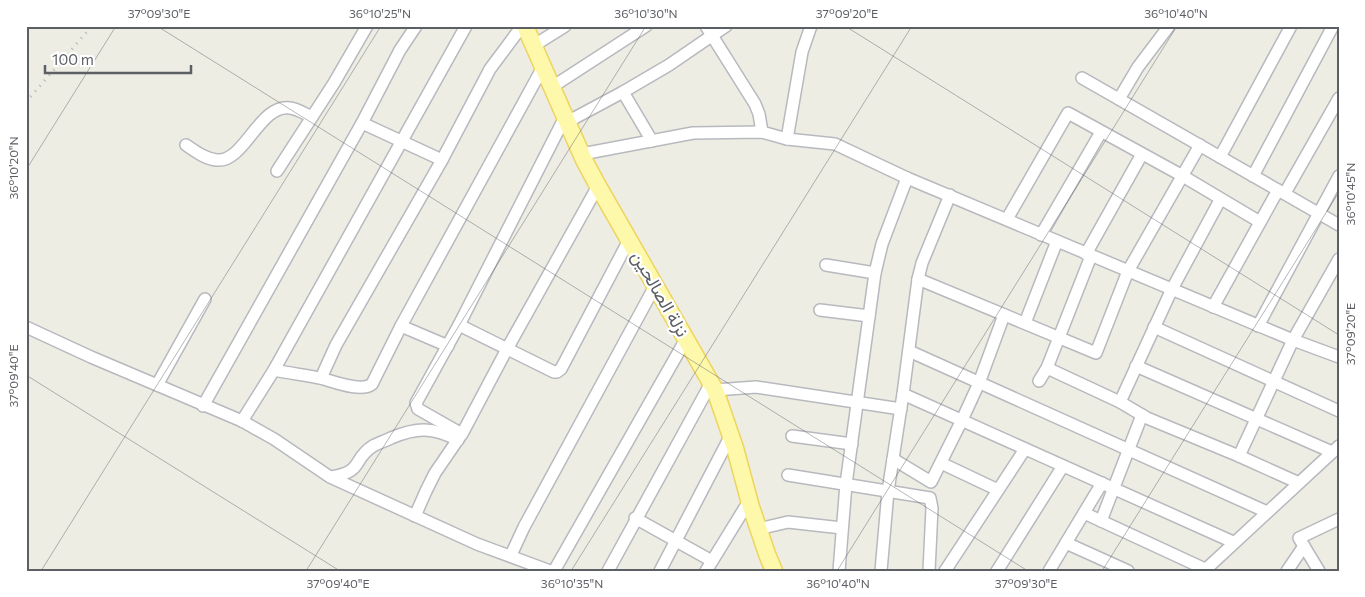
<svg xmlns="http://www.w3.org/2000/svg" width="1365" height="597" font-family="Commissioner,Vazirmatn,sans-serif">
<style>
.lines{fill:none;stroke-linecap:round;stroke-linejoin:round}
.minor-casing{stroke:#b7b9be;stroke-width:14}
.primary-casing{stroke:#eed45e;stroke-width:19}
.minor{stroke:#fff;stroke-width:11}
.primary{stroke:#fdf8aa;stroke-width:16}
.rail{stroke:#b5b6b6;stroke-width:3;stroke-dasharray:1 6;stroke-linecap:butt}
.ticks{fill:none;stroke:#5c5f64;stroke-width:1;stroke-opacity:0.45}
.labels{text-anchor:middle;stroke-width:4.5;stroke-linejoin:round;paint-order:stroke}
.street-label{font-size:18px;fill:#5c5f64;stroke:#fff}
.neatline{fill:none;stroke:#5c5f64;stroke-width:2}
.ticks-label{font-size:12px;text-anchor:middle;fill:#5c5f64}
</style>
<rect width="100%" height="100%" fill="#eeede4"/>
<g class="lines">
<defs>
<g id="minor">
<path d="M706 26 755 104 759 114 762 132"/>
<path d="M533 46 565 26"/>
<path d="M1082 78 1339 225"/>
<path d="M552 87 646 26"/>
<path d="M1119 99 1138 67 1169 26"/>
<path d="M565 117 459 325 416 403 418 409 462 434 507 349 598 186"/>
<path d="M567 122 623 92"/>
<path d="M362 123 442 160"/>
<path d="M787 139 802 52 811 26"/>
<path d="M652 141 623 92 669 65 726 26"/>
<path d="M186 145C195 151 205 159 217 160 244 163 260 103 290 108 298 109 305 114 312 117"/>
<path d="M582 154 693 133 762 132 787 139 835 144 907 178 1293 340 1339 357"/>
<path d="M1220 157 1291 26"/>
<path d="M277 171 334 83 367 26"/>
<path d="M1253 176 1333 26"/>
<path d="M1285 193 1339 98"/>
<path d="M1007 219 1068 113 1181 175 1260 222"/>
<path d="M1041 235 1101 132"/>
<path d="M1086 254 1142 154"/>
<path d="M826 265 875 273"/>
<path d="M918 279 1096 353 1128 271 1200 145"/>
<path d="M1213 307 1278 190"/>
<path d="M820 310 869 316"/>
<path d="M1025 323 1057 241"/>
<path d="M459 325 554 372H557L561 369 629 240"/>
<path d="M401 326 448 346"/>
<path d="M1258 326 1339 176"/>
<path d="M26 327 91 357 242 421 274 439 330 477 477 544 550 571"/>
<path d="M1154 327 1339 411"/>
<path d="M909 351 1267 512"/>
<path d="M1136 366 1332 452"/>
<path d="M1047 368 1120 402 1147 418 1239 456 1299 483"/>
<path d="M274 370C289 373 304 375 320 378 332 381 361 393 372 384L401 326 543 67"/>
<path d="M321 378 336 345 442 160 490 69 522 26"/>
<path d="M1039 381 1047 368 1091 256"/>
<path d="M157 385 205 299"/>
<path d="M715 390 756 387 901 409"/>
<path d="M903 394 1233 542"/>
<path d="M1120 402 1172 289 1220 200"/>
<path d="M203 406 362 123 400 50 416 26"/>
<path d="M242 421 274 370 466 26"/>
<path d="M792 436 852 444"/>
<path d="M1239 456 1293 340 1339 259"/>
<path d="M893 459 931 482 962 420 979 383 1004 315"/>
<path d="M941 463 998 490"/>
<path d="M788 475 930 498 932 508 929 571"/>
<path d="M331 477C364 472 352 459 373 446 378 443 385 441 391 438 417 427 433 427 458 440"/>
<path d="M1084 513 1205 569"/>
<path d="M415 516 426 491 435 473 461 435"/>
<path d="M635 518 712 561"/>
<path d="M1101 521 1142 415"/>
<path d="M758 529 788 522 842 528"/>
<path d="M1066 543 1128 571"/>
<path d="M511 555 524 527 655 286"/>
<path d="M554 571 686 339"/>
<path d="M608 571 711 383"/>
<path d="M660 571 731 435"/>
<path d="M706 571 749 501"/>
<path d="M839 571 846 484 875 273 882 244 907 178"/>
<path d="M881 571 888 491 903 394 918 279 922 263 950 195"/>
<path d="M945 571 1025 449"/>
<path d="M997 571 1063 466"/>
<path d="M1049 571 1102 483"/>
<path d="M1204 571 1339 446"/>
<path d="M1287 571 1304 546"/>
<path d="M1319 571 1299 538 1339 519"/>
</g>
<path id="primary" d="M525 26 584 160 598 186 715 390 735 448 751 507 767 554 774 571"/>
</defs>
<use href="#minor" class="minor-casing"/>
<use href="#primary" class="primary-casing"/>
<use href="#minor" class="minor"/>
<use href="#primary" class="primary"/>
<path class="rail" d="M26 102 92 26"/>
</g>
<path class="ticks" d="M157 26 1028 571M845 26 1339 335M26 170 116 26M26 375 340 571M41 571 381 26M306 571 646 26M571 571 912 26M837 571 1177 26M1102 571 1339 192"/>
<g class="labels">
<g class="street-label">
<text transform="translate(660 294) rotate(60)" y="6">نزلة الصالحين</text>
</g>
</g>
<rect width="1365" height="597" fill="none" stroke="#ffffff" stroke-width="55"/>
<path d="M45 65v8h146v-8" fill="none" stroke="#5c5f64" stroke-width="2.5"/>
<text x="52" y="65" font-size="15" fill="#5c5f64" stroke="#ffffff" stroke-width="4" paint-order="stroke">100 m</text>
<rect x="28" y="28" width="1310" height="542" class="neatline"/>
<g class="ticks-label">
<text x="159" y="18">37°09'30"E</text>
<text x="380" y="18">36°10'25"N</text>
<text x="646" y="18">36°10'30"N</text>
<text x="847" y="18">37°09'20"E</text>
<text x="1176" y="18">36°10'40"N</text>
<text transform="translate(14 168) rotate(-90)" y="4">36°10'20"N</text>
<text transform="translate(1351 194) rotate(-90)" y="4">36°10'45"N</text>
<text transform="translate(1351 334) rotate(-90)" y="4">37°09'20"E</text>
<text transform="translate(14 376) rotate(-90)" y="4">37°09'40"E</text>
<text x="338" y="588">37°09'40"E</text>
<text x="572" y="588">36°10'35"N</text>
<text x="838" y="588">36°10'40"N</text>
<text x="1026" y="588">37°09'30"E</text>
</g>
</svg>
